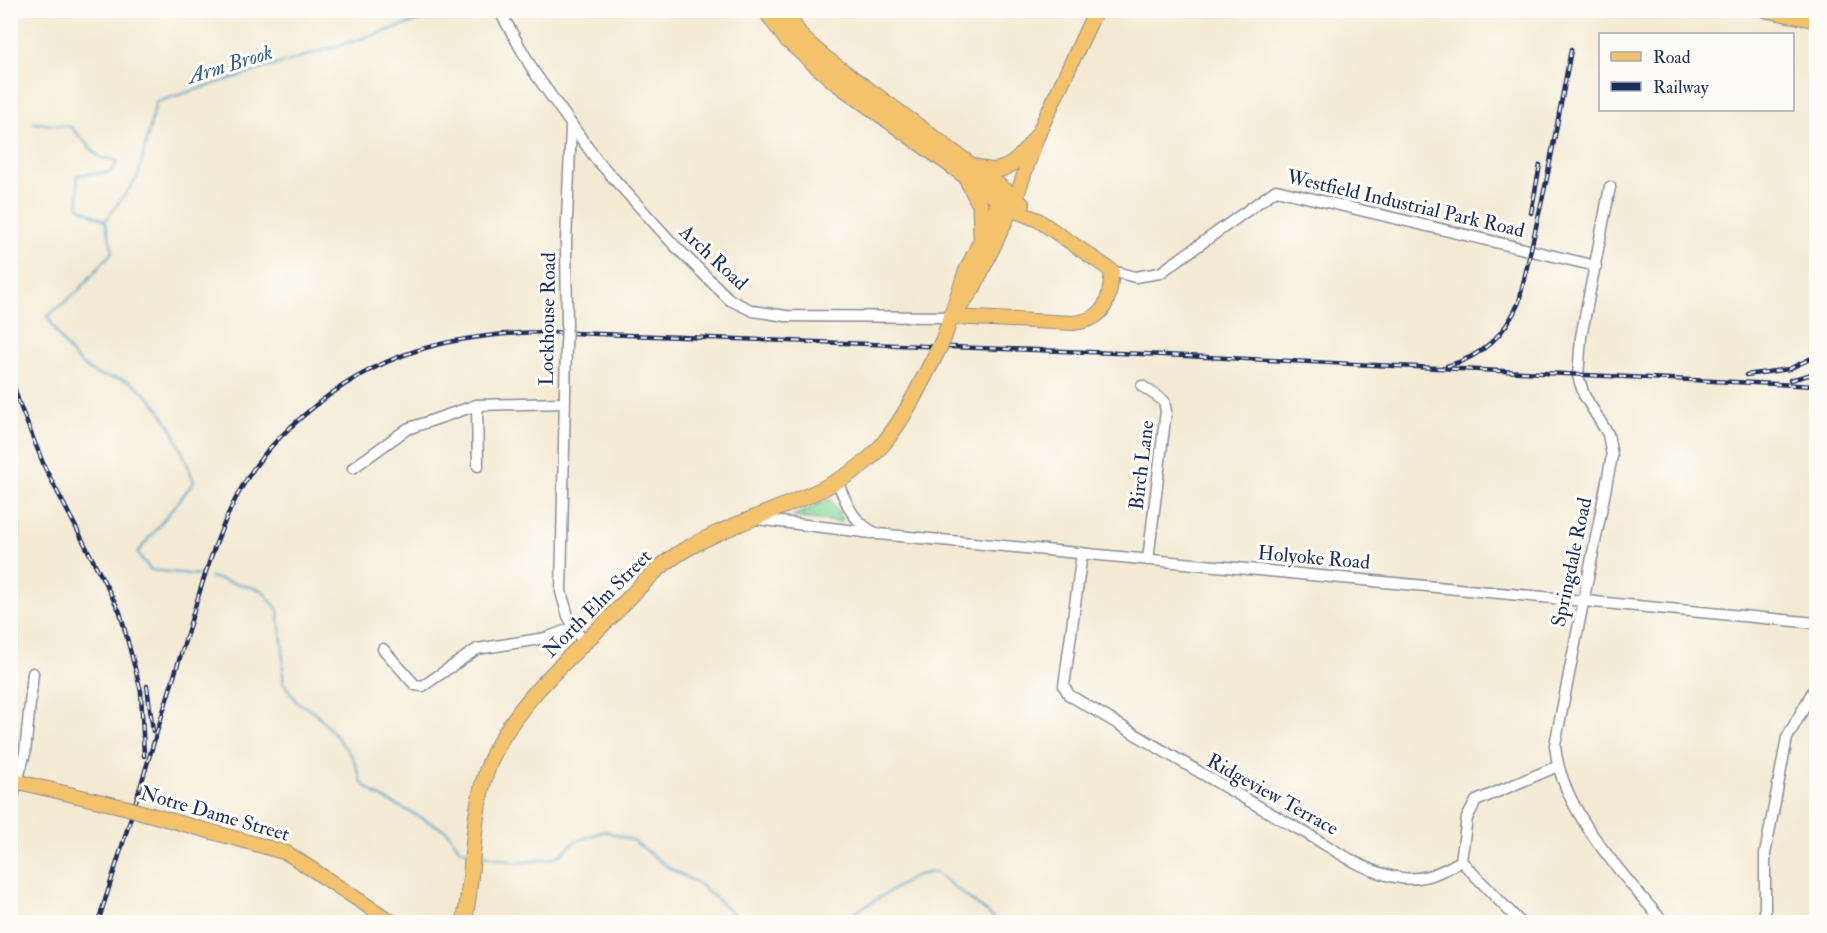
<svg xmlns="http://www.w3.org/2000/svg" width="1827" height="933" font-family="'IM FELL Double Pica',serif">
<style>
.green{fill:#89dc9e;stroke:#52867e;stroke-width:1.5}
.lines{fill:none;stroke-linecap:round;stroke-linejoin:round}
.stream{stroke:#51a6cd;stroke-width:2}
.minor-casing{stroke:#888c98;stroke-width:13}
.major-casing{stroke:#888c98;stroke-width:16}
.highway-casing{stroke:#888c98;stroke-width:17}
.minor{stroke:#fff;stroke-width:10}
.major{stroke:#f3c26a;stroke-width:14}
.highway{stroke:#f3c26a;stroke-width:15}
.rail-casing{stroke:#1b2f5e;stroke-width:4.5}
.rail{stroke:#fdfcf7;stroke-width:2;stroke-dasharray:7;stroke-linecap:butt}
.minor-bridge-casing{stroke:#888c98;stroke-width:13;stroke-linecap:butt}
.major-bridge-casing{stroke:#888c98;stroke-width:16;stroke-linecap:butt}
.highway-bridge-casing{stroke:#888c98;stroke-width:17;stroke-linecap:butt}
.minor-bridge{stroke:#fff;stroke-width:10}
.major-bridge{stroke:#f3c26a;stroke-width:14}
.highway-bridge{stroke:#f3c26a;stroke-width:15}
.labels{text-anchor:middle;stroke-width:6;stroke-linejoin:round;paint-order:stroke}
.street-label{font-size:20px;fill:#1b2f5e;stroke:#fdfcf7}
.water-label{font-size:21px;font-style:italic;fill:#315f8a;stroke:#fdfcf7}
</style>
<rect width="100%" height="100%" fill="#fdfcf7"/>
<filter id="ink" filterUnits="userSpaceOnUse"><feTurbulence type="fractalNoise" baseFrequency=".0167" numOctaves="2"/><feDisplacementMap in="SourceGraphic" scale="12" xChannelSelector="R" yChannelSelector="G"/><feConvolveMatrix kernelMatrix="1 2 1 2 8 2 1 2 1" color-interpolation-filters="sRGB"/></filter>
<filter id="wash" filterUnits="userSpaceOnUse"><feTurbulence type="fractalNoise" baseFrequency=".008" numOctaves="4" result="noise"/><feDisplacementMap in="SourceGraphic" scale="24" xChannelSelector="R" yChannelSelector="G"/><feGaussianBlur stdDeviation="1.35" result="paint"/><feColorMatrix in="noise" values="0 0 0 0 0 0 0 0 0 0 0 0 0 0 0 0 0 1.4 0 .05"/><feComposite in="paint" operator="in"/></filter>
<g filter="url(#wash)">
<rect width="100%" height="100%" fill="#f4ead3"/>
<path class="green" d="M830 499 841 518 840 522 792 517Z"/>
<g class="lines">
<g class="stream">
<path d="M34 123 71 127 99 157 118 161 111 172 77 175 79 207 105 221 113 251 78 291 48 316C58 337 72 360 94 373 104 379 119 376 130 382 164 402 181 446 194 482L137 553 151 570 198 575"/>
<path d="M105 221 138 177 156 102 425 19 437 10"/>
<path d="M210 577 262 590 278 610 283 649V682L297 702 316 713 336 736 353 758 362 783 375 794 447 831 460 849 467 851"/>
<path d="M479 854 517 863 550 859 560 855 576 841 605 831 634 841 669 868 699 884 743 922"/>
<path d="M839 922 917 875 935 872 999 922"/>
</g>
</g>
</g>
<g filter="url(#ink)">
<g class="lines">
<defs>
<g id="minor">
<path d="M499 10 534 72 596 159 675 246 730 300 753 311 786 316 952 317"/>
<path d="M1610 187 1581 337 1578 376 1584 395 1608 434 1612 456 1555 745C1560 810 1623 874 1663 922"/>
<path d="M1112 271 1135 277 1160 273 1276 190 1596 266"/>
<path d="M567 325 566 241 571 127"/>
<path d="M566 345 561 592 568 616 584 644"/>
<path d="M1142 386 1164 401 1166 411 1148 560"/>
<path d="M477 405 478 466"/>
<path d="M353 468 407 429 477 405 564 403"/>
<path d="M837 481C847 504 853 524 878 534L1816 623"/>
<path d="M756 519 872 533"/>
<path d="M1082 553 1064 686 1069 695C1147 741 1223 787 1302 831 1333 848 1364 873 1401 878 1423 881 1442 872 1461 861L1467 818 1476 801 1558 766"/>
<path d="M383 649 415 685 423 686 477 649 546 638 575 627"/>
<path d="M10 826 13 796 25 753 33 673"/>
<path d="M1461 861 1520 922"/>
<path d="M1765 922V854L1787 738 1816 686"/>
</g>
<g id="major">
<path d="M1023 205 1016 198 1038 134 1096 10"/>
<path d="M952 317 1073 323C1107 320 1109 300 1112 271L1038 220 1011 209"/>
<path d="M10 780 128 808"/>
<path d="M148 814 287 853 392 922"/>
</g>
<g id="highway">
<path d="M765 10 786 39 835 82 1011 209"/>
<path d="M783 10 803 39 824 57 1016 198 973 288 952 317"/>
<path d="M1766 10 1816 20"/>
<path d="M977 167C1006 180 1023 155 1038 134"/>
<path d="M968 182 980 205 981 236"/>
<path d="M943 340 966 272 1003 194"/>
<path d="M464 922C476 867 469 805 494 753 520 699 570 657 612 616 633 594 653 570 678 554 735 517 832 499 876 452 901 425 916 393 933 360"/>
</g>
</defs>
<use href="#minor" class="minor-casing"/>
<use href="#major" class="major-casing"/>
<use href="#highway" class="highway-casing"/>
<use href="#minor" class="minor"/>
<use href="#major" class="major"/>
<use href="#highway" class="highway"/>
<defs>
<g id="rail">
<path d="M10 69 16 10"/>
<path d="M1531 213 1540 165"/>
<path d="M1447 366C1481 357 1505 335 1519 302L1547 178 1571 50"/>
<path d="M10 373 19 403 45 468 120 612 141 691 144 756"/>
<path d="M1746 375 1789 369 1816 356"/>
<path d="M1790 380 1816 373"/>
<path d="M147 686 153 731"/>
<path d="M98 922C127 833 153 743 181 654 197 602 210 549 235 500 253 464 273 442 303 416 376 352 451 334 545 332L1143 354 1816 386"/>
</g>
</defs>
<use href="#rail" class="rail-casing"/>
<use href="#rail" class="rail"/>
<defs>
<path id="minor-bridge" d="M566 345 567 325"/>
<path id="major-bridge" d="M128 808 148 814"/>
<path id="highway-bridge" d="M933 360 943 340"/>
</defs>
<use href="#minor-bridge" class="minor-bridge-casing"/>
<use href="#major-bridge" class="major-bridge-casing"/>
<use href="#highway-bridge" class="highway-bridge-casing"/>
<use href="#minor-bridge" class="minor-bridge"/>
<use href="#major-bridge" class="major-bridge"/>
<use href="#highway-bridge" class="highway-bridge"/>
</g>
</g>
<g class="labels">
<g class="street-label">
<text transform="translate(1406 203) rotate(13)" y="7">Westfield Industrial Park Road</text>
<text transform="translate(714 257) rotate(43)" y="7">Arch Road</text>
<text transform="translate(547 319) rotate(-89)" y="7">Lockhouse Road</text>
<text transform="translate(1141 465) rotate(-83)" y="7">Birch Lane</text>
<text transform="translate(1314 557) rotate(5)" y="7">Holyoke Road</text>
<text transform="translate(1571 562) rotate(-78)" y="7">Springdale Road</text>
<text transform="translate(597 603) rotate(-45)" y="7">North Elm Street</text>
<text transform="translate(1273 794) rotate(29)" y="7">Ridgeview Terrace</text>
<text transform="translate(215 813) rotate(16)" y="7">Notre Dame Street</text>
</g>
<g class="water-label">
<text transform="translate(230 64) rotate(-17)" y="7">Arm Brook</text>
</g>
</g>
<rect width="1827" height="933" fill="none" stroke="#fdfcf7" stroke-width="36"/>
<rect x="1599" y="33" width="195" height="78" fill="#fdfcf7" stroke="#a3aaba" stroke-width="1.5"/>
<rect x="1611" y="52" width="30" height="9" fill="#f3c26a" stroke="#a3aaba" stroke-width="1.5"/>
<text x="1653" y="63" font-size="18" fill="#1b2f5e">Road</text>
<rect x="1611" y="82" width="30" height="9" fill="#1b2f5e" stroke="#a3aaba" stroke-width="1.5"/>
<text x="1653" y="93" font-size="18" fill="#1b2f5e">Railway</text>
</svg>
